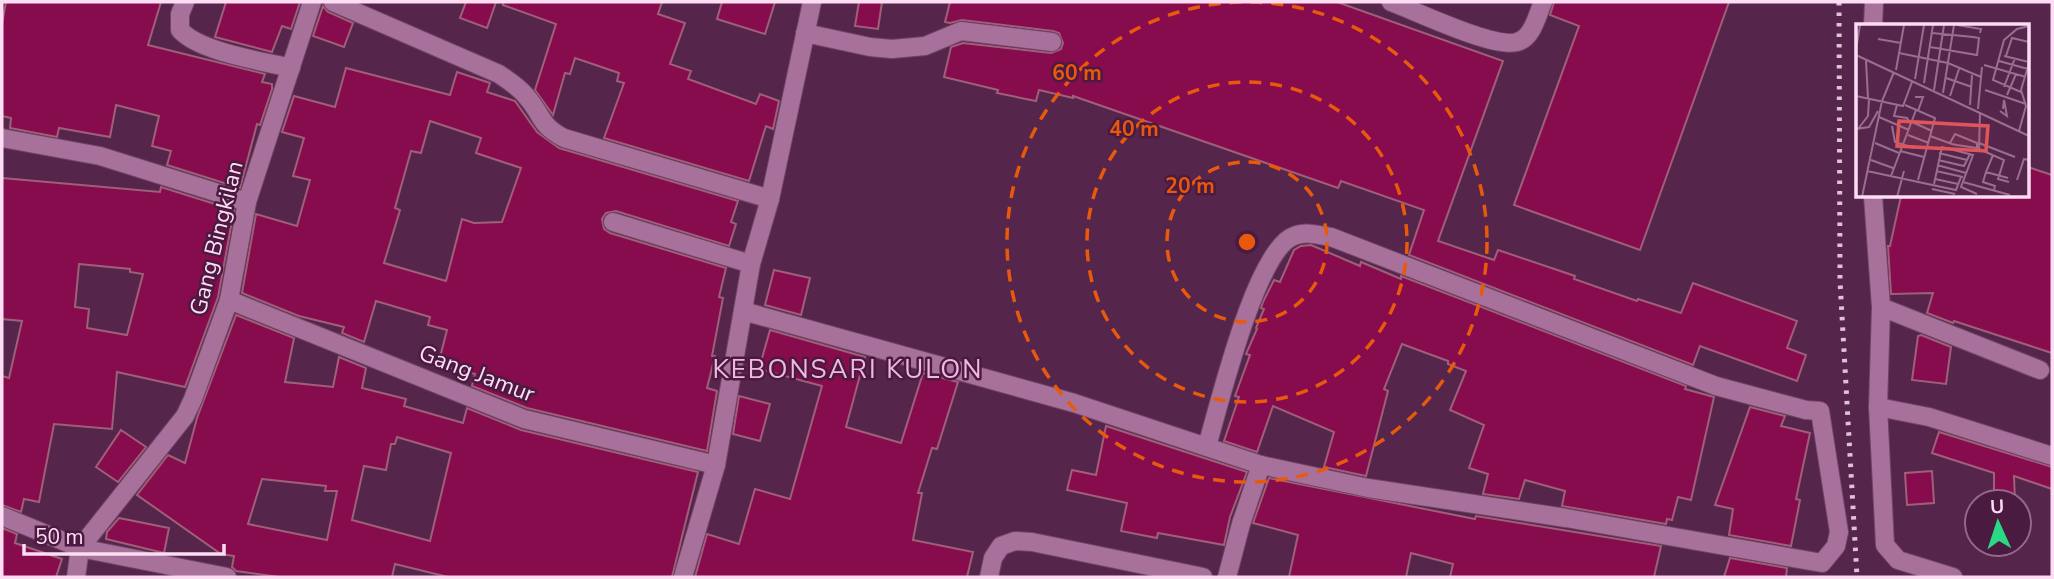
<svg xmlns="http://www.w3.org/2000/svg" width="2054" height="579" font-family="'Nunito Sans',sans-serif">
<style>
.building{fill:#870c4e;stroke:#a05f78;stroke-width:2;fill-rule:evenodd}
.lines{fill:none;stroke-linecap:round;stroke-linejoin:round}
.minor-casing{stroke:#704567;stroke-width:20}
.minor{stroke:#a8719b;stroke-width:18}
.rail{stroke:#e2c0d9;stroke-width:5;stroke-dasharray:3.5 7;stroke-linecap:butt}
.ring{fill:none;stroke:#e8590c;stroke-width:3.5;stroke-dasharray:12 9}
.labels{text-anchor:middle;stroke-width:5;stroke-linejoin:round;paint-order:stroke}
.street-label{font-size:23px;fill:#fcddf3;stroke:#4a1a41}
.quarter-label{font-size:26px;letter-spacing:2px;fill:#f3b7e4;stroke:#4a1a41}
.inset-road{fill:none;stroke:#986f8f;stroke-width:2}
.view{fill:#e0555b;fill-opacity:0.15;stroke:#e0555b;stroke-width:3.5}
.inset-edge{fill:none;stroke:#fcddf3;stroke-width:3.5}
.centre{fill:#e8590c;stroke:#4a1a41;stroke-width:3.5}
.ring-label{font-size:21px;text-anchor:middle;font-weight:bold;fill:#e8590c;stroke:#4a1a41;stroke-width:5;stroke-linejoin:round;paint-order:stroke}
</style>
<rect width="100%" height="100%" fill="#56254c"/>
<g class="building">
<path d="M6 2H161L148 45 265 74 262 82 272 84V89L260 125 257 124 240 188 167 165 171 151 152 146 159 116 116 105 110 137 59 128 57 137 10 128 11 118 2 116V24Z"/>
<path d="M226 2H300L291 29 282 26 272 52 215 37Z"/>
<path d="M466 2H496L487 28 460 18Z"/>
<path d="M503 2H662L658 14 685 23 670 64 691 71 688 79 756 104 760 94 779 101 773 129 766 126 749 181 604 138 624 83 617 81 619 73 575 58 570 74 565 73 553 115 535 90 556 24 503 5Z"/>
<path d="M722 2H775L765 34 717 19Z"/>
<path d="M859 2H882L878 29 855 26Z"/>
<path d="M950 2H1337L1503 61 1438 241 1494 260 1498 250 1575 276 1574 279 1637 301 1638 299 1681 313 1693 283 1797 321 1787 348 1806 355 1797 381 1700 346 1693 365 1409 255 1424 210 1341 181 1338 188 1073 96V98L1039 90 1036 101 997 93 998 90 944 77 951 47 963 43 1051 53 1061 49 1063 43 1059 33 1053 31 962 20 950 23 945 22Z"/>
<path d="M1554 2H1729L1640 250 1514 205 1579 26 1550 15Z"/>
<path d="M323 6 328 12 353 23 344 47 313 36Z"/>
<path d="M346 68 450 95 457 72 490 83 487 92 515 101 537 132 559 148 738 201 731 222 736 224 729 246 616 211 606 213 602 219 604 229 610 233 726 268 719 297 723 298 712 356H715L707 388 717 391 707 451 527 408 472 386 475 374 438 365 447 330 428 325 430 317 376 301 364 342 342 333 344 327 299 316 242 293 256 214 297 226 310 180 293 176 304 138 282 132 294 96 335 107ZM430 121 481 138 476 153 521 168 502 222 474 223 462 219 446 281 384 263 400 210 395 208 411 151 421 153Z"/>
<path d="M2028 167 2052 175V353L1954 321 1953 323 1927 313 1933 293 1891 294 1888 246H1890L1901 196H2028Z"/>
<path d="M2 178 160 192 161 187 234 210 218 297 185 387 117 372 112 429 54 424 39 502 24 499 21 512 2 505V376L9 378 22 321 2 319ZM79 264 130 269V272L143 274 127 335 87 328 89 309 75 307Z"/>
<path d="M1311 245 1360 266 1361 262 1401 279V276L1686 386 1685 389 1714 397 1691 500 1678 497 1672 520 1667 519 1666 524 1562 506 1565 491 1525 480 1519 499 1483 494 1488 474 1469 468 1484 425 1450 410 1466 371 1448 364V361L1402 344 1384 389 1388 391 1366 476 1324 467 1334 432 1273 406 1257 452 1224 441 1239 397 1235 396 1250 355 1246 354 1257 329 1256 328 1264 309 1261 308 1263 302 1274 280 1280 282 1294 250 1301 246Z"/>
<path d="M774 270 810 278 801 315 765 305Z"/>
<path d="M236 315 294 338 285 382 333 387 339 357 366 368 362 388 406 399 404 406 463 423 467 408 521 430 698 472 672 577H448L395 564 392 577H279L236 571 232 567 234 556 221 554 137 495 168 455 185 463 197 418ZM397 437 451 453 430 541 352 520 364 466 386 470 391 444H395ZM262 479 326 486 325 491H337L327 540 248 524Z"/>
<path d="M770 330 865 357 846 427 901 443 923 373 958 382 937 449 932 448 918 493H922L913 540 973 552 967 577H695L707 534 739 544 755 489 790 499 822 386 759 369Z"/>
<path d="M1921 335 1951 347 1946 384 1912 380 1918 336Z"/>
<path d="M739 396 770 404 760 441 733 434Z"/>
<path d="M1750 407 1785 416 1781 426 1810 433 1796 499 1800 500 1791 546 1729 535 1733 509 1715 505Z"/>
<path d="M1106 426 1247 472 1230 517 1224 545 1158 533 1157 538 1121 531 1127 503 1067 490 1072 470 1096 475Z"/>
<path d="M121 430 146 447 118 482 96 467Z"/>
<path d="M1939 432 2052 467V489L2014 476 2015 502H1994V473L1932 453Z"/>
<path d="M1932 471 1934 503 1907 505 1905 473Z"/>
<path d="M1269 478 1475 519 1476 516 1661 546 1654 577H1450L1453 564 1411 553 1406 577H1289L1298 535 1253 523Z"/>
<path d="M119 518 169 528 164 553 106 539 107 532Z"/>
<path d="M2 528 17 534 15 543 62 559 56 577H2Z"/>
<path d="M1730 558 1787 568 1786 577H1724Z"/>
</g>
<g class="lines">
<defs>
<g id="minor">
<path d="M185 2 180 14V30C200 52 262 61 291 68"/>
<path d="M333 2 499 74C509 81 519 87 526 96 543 115 539 125 564 138L770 199"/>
<path d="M1391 2C1416 11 1494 49 1517 42 1533 38 1537 15 1543 2"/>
<path d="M1873 26 1874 2"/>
<path d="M805 33 870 47 892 49 925 46 961 31 1052 42"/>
<path d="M2 138 100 156 247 202"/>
<path d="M1873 196 1881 307 1878 407 1885 545 1898 560 1953 577"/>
<path d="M613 222 751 264"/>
<path d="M229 300 524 419 716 465"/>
<path d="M1881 307 2040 370"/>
<path d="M743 311 1074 403 1261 465 1368 488 1566 518 1822 563 1836 546 1839 532 1820 411 1806 410 1716 386 1331 237C1319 235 1306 231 1294 236 1256 249 1219 406 1207 446"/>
<path d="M1878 407 1929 417 2052 456"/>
<path d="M2 516 80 548 227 577"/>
<path d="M76 577 80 548 185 416 193 399 229 300 247 202 312 2"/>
<path d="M683 577 716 465 751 264 770 199 812 2"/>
<path d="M989 577 993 558 1001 546 1015 541 1032 542 1203 577"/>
<path d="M1227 577 1241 524 1261 465"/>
</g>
</defs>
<use href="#minor" class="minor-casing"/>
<use href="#minor" class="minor"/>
<path class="rail" d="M1839 2 1840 281 1857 577"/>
</g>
<g class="ring">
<circle cx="1247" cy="242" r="80"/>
<circle cx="1247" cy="242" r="160"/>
<circle cx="1247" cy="242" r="240"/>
</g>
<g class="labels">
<g class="street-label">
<text transform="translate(216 238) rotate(-76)" y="8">Gang Bingkilan</text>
<text transform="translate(477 373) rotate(21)" y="8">Gang Jamur</text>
</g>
<g class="quarter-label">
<text x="848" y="378">KEBONSARI KULON</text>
</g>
</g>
<g transform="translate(1856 24)">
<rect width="173" height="173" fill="#56254c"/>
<path class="inset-road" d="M101 1 125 5 124 9M76 9 117 13M22 15 45 19M74 23 121 31 123 14 117 13M0 26 4 1M43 29 92 39 125 53M0 31 173 112M148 32 173 38M150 32 156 14 173 18M10 37 12 74M143 37 172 45M128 41 170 53M40 46 48 1M90 54 116 63M59 55 68 1M68 59 77 1M148 63 159 34M78 66 88 1M129 66 170 80M165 68 137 56 148 16 161 5 173 2M87 69 98 1M151 71 160 50M0 72 47 82 56 58M94 72 103 45M59 73H67L62 87M41 81 38 92 51 94 55 101M49 81 79 94 62 156M114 81 116 51M122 85 126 43M144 87 151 92 148 76 147 85M124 88 123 125 148 136 142 155 153 158M23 93 53 106M56 98 76 107M36 102 39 118 58 124M0 105 13 103 22 87M2 105 12 92 13 76M163 107 170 82 165 66 173 39M52 111 73 119M74 112 96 120 101 121 121 124V119L99 110 94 119M19 119 43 129M123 119 159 133M44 127 68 133M83 129 111 136M137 131 130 148 152 154M15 136 37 144M82 136 108 142 114 130M81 141 110 149M11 147 100 166 105 153M80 147 107 153M130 148 127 158 139 162 138 166M35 152 60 86M79 155 102 160M161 156 168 135 173 136M107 158 154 171M78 160 86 123 117 131 105 163 121 170M76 165 99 170M6 173 26 77 38 48M41 173 48 147"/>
<path class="view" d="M43 97 132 102 130 127 41 122Z"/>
<rect width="173" height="173" class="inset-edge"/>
</g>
<circle cx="1247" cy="242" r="10" class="centre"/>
<g class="ring-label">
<text x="1077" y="80">60 m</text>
<text x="1134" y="136">40 m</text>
<text x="1190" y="193">20 m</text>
</g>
<rect width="2054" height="579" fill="none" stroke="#fcddf3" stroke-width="7"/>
<g transform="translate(1998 523) rotate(357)"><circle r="33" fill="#4a1a41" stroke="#916888" stroke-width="2"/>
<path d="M0-5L12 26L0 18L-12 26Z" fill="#2bd884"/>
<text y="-10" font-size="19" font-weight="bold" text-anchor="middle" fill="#fcddf3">U</text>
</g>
<path d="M24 544v10h200v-10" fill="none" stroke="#fcddf3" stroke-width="3.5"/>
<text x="35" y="544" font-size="21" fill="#fcddf3" stroke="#4a1a41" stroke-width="5" paint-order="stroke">50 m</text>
</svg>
